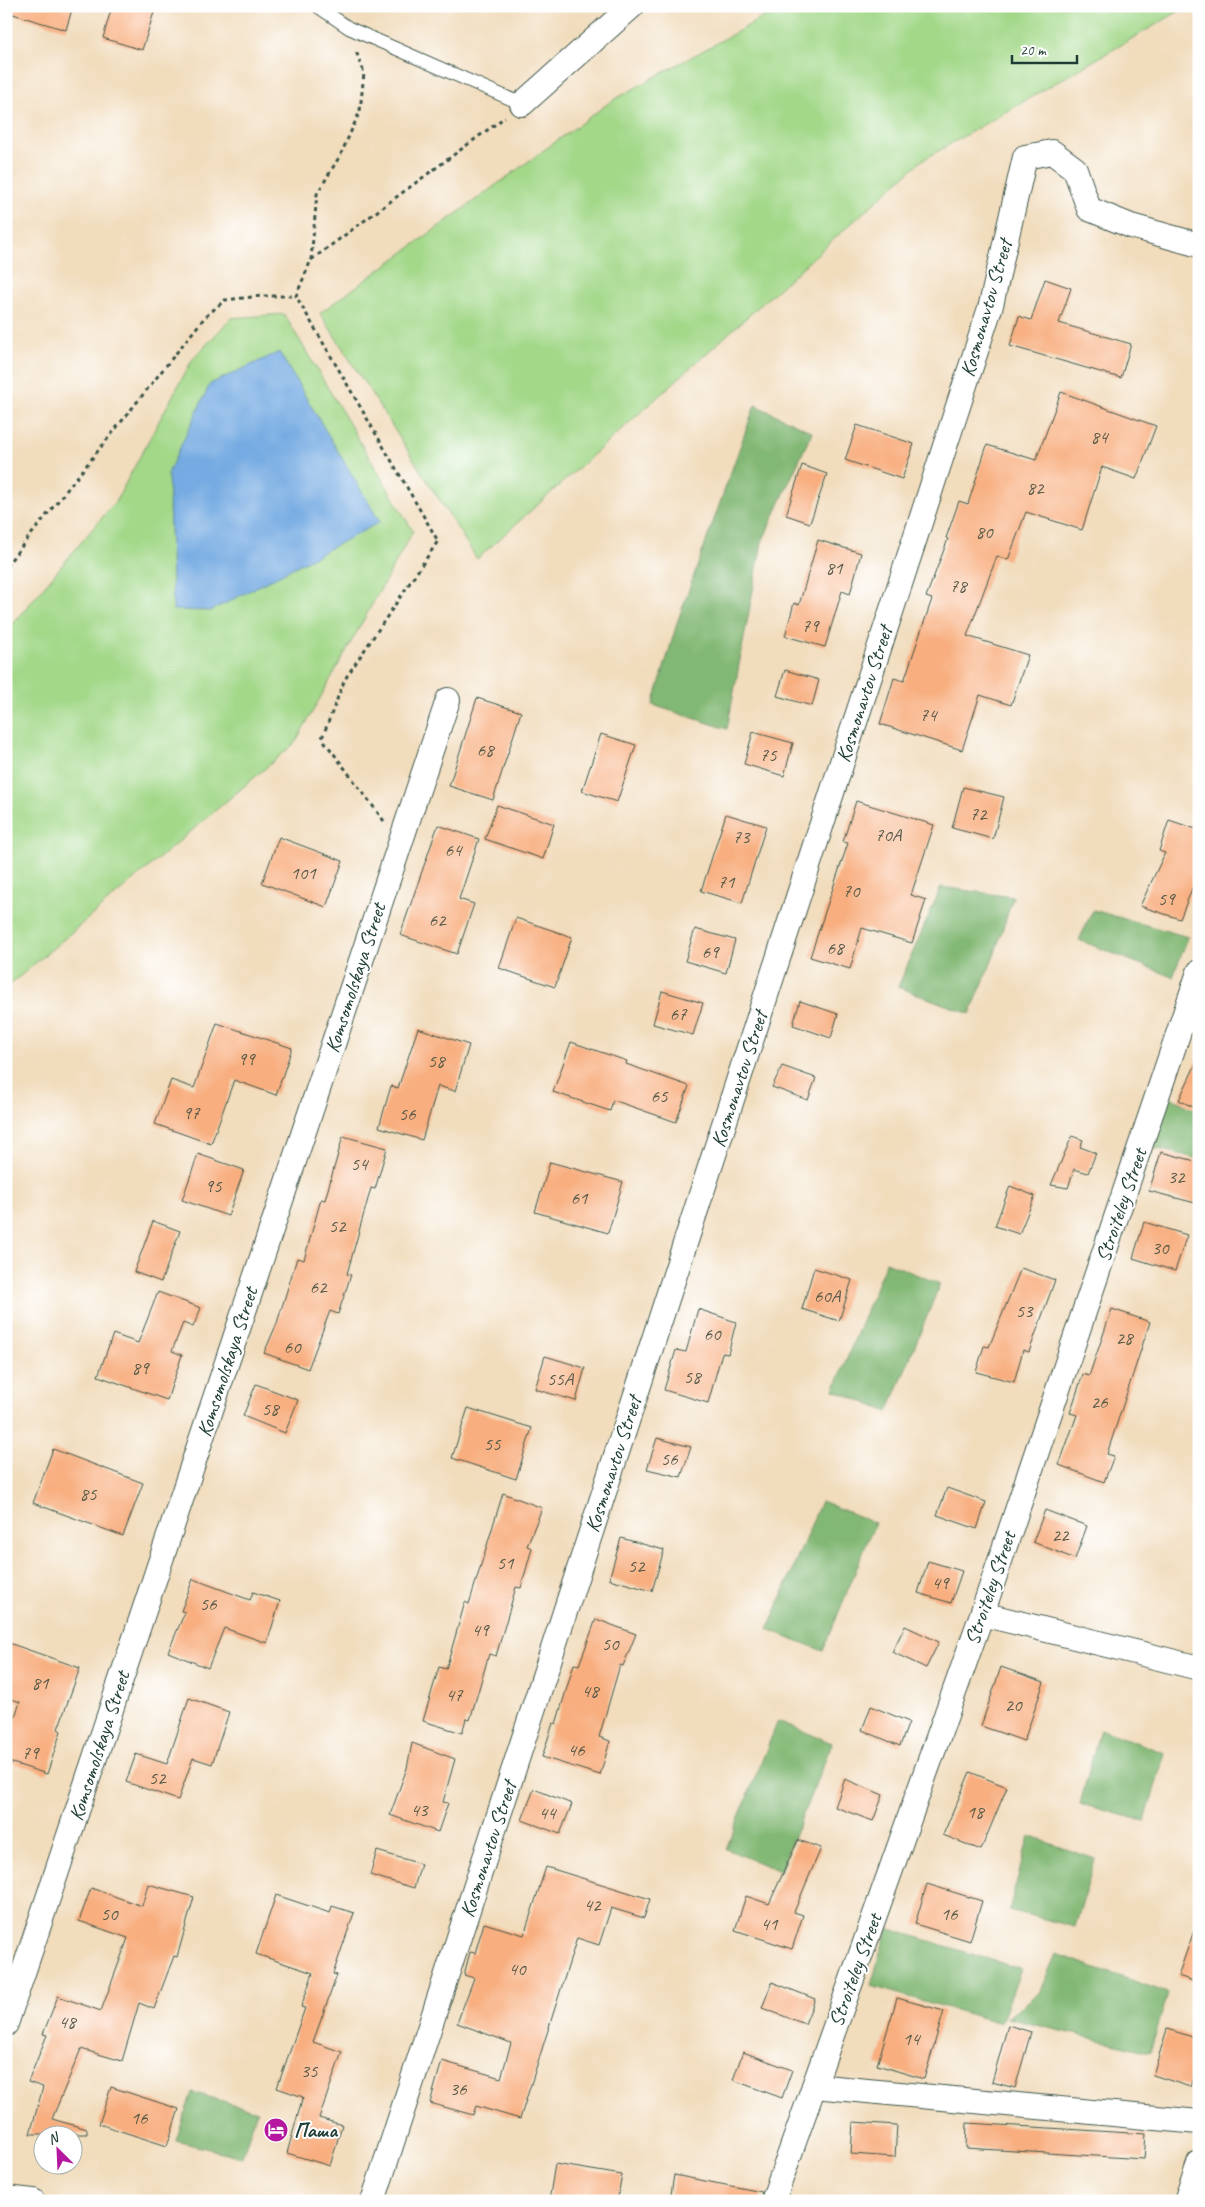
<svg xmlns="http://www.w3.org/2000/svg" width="1205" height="2207" font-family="Caveat,sans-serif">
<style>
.green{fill:#a3d889;stroke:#618a5e}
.forest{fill:#82b875;stroke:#507a54}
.water{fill:#75aae2;stroke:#4a748b}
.building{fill:#f8ae7f}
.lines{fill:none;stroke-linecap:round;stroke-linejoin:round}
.service-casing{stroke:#3e5548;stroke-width:14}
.minor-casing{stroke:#3e5548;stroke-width:26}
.path{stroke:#3e5548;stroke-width:3;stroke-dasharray:4 4;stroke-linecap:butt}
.service{stroke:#fff;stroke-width:12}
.minor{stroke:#fff;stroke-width:24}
.labels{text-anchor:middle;stroke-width:4;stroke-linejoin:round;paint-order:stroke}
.number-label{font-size:19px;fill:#555947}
.street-label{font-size:21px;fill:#1f3d34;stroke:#fff}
.poi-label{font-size:21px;font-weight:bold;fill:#1f3d34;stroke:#fff;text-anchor:start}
</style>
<rect width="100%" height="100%" fill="#fff"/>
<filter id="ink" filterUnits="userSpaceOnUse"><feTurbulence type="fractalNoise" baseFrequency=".02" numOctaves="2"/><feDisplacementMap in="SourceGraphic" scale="10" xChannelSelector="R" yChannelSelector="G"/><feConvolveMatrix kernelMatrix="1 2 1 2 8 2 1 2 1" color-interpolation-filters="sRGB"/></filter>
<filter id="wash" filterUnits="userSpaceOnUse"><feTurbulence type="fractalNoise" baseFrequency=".0096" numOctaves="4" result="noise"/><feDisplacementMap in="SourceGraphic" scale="20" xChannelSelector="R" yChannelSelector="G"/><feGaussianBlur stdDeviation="1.12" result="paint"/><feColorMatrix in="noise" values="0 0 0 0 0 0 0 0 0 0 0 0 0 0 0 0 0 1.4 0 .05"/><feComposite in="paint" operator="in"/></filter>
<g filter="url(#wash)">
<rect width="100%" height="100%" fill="#f1dcbc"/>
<g class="green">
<path d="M784 6H1188L921 161 477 559 320 313 613 100Z"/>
<path d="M284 314 413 531 295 743 6 988V632L116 501 192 360 231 318Z"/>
</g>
<g class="forest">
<path d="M755 405 812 432 762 542 727 729 653 705 678 620Z"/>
<path d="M941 887 1013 897 994 956 970 1014 898 987Z"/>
<path d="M1093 910 1188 937 1173 977 1079 940Z"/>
<path d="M1168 1096 1199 1112V1159L1151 1147Z"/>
<path d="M886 1262 940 1284 888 1412 834 1390Z"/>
<path d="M821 1501 875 1523 823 1651 768 1629Z"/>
<path d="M778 1721 832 1743 780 1871 726 1849Z"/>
<path d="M1100 1729 1165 1753 1145 1821 1080 1804Z"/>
<path d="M1029 1836 1095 1859 1075 1927 1009 1910Z"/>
<path d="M887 1928 1021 1969 1001 2023 871 1986Z"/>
<path d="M1056 1954 1168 1993 1150 2052 1007 2018 1039 1993Z"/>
<path d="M192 2092 257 2111 242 2157 176 2141Z"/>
</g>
<path class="water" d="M279 352 380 522 211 611 173 610 168 473 210 384Z"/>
<g id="blocks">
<g class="building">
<path d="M6 6H73L66 30 6 12Z"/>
<path d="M112 6H156L142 50 103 38Z"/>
<path d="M1045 279 1071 288 1059 323 1131 344 1121 378 1010 346 1019 316 1031 320Z"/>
<path d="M1061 392 1156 426 1136 479 1102 467 1082 530 1026 512 1008 560 997 556 967 636 1028 655 1011 705 980 695 962 750 880 724 894 678 904 681 932 599 926 597 948 539 946 538 959 501 968 504 987 445 1036 460Z"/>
<path d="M857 425 914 444 902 479 845 460Z"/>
<path d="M802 465 827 474 810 523 786 515Z"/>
<path d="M818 540 861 553 850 594 842 591 825 647 785 636 794 603 799 605Z"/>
<path d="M785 670 819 680 812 706 777 696Z"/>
<path d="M477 698 521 712 493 800 449 786Z"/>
<path d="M753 732 793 743 784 776 744 764Z"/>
<path d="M601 734 636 745 617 802 582 791Z"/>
<path d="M963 787 1004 797 993 839 952 828Z"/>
<path d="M856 801 934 825 911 895 926 900 912 943 862 928 850 969 810 957 848 843 843 842Z"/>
<path d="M497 805 554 824 543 859 485 839Z"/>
<path d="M726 814 766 826 742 903 701 891Z"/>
<path d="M1169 820 1199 830V871L1180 919 1140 906 1165 853 1159 851Z"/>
<path d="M438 825 479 839 459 899 474 904 457 954 400 935Z"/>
<path d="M279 837 343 861 326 907 262 883Z"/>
<path d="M516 918 572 937 555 987 499 968Z"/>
<path d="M695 929 735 940 726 973 685 961Z"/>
<path d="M662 991 703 1003 693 1035 653 1024Z"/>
<path d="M800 1001 838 1014 831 1038 793 1025Z"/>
<path d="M217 1023 292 1048 276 1095 234 1080 211 1144 155 1124 171 1080 194 1088Z"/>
<path d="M418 1028 469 1045 455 1091 438 1086 422 1140 379 1127 391 1086 398 1088Z"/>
<path d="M571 1042 627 1061 626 1064 689 1086 676 1122 613 1100 610 1111 553 1092Z"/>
<path d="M1199 1057V1110L1179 1100Z"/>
<path d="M782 1066 816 1078 808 1100 772 1087Z"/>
<path d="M343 1136 387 1148 375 1189 371 1188 347 1274 351 1275 338 1314 330 1311 308 1369 264 1353 277 1323 297 1258 304 1260 321 1199 325 1200Z"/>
<path d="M1072 1136 1083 1140 1080 1147 1096 1153 1088 1173 1074 1169 1068 1188 1051 1185Z"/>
<path d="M1161 1152 1199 1162V1204L1149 1191Z"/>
<path d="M198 1154 244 1170 228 1216 182 1200Z"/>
<path d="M550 1162 623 1182 608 1233 535 1212Z"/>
<path d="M1010 1186 1035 1196 1019 1234 995 1226Z"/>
<path d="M153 1221 180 1231 161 1282 134 1272Z"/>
<path d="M1144 1222 1187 1235 1175 1271 1133 1258Z"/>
<path d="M814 1268 852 1280 839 1321 802 1309Z"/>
<path d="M1021 1268 1055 1280 1029 1352 1023 1350 1014 1382 976 1372 984 1346 989 1347Z"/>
<path d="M158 1292 201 1308 193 1327 183 1323 172 1351 182 1355 167 1400 98 1376 113 1334 138 1343Z"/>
<path d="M698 1309 736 1322 728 1354 722 1353 708 1403 664 1390 676 1350 686 1352Z"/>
<path d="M1112 1309 1150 1322 1107 1454 1114 1456 1104 1482 1059 1465 1077 1415 1070 1413 1083 1374 1089 1376Z"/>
<path d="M545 1356 585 1368 576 1401 535 1389Z"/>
<path d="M256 1384 298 1400 285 1433 243 1416Z"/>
<path d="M468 1408 532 1428 516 1479 452 1458Z"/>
<path d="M657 1438 691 1447 681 1477 647 1469Z"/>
<path d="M53 1449 143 1483 123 1536 33 1503Z"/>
<path d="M947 1488 986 1502 977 1529 937 1515Z"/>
<path d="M503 1493 542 1508 527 1546 532 1548 521 1588 516 1587 496 1656 489 1654 470 1720 466 1719 462 1733 423 1721 439 1667 446 1669 465 1602 469 1604Z"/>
<path d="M1045 1510 1087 1526 1075 1559 1033 1542Z"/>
<path d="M621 1538 664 1550 652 1591 609 1579Z"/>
<path d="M928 1561 962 1571 951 1603 918 1593Z"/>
<path d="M193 1579 250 1600 253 1592 280 1601 267 1643 224 1628 208 1668 168 1652 185 1612 181 1611Z"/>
<path d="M596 1619 636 1634 623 1666 620 1665 599 1737 610 1741 600 1775 542 1757 553 1723 556 1724 574 1664 579 1665Z"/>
<path d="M905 1626 939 1642 926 1668 892 1652Z"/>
<path d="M6 1642 80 1668 58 1729 61 1731 47 1774 6 1761V1743L20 1702 6 1697Z"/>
<path d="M1001 1667 1044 1682 1024 1741 981 1726Z"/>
<path d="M189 1698 229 1712 212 1764 193 1758 178 1800 126 1782 136 1754 167 1764Z"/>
<path d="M871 1706 909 1722 900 1746 862 1730Z"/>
<path d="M412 1743 455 1759 443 1802 448 1803 438 1832 390 1815 407 1768Z"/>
<path d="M970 1772 1007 1787 981 1850 943 1835Z"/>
<path d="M845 1779 883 1795 873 1821 835 1807Z"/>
<path d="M534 1789 572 1804 560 1834 522 1820Z"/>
<path d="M798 1840 821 1848 794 1912 803 1915 792 1949 735 1930 746 1896 769 1904Z"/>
<path d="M377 1851 421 1864 414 1888 370 1875Z"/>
<path d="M546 1867 650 1899 644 1918 611 1908 599 1945 577 1938 520 2119 476 2106 473 2115 430 2103 442 2061 501 2078 511 2043 457 2023 474 1978 464 1975 470 1952 475 1953 484 1923 524 1935Z"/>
<path d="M148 1884 194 1897 177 1957 174 1956 154 2009 139 2003 122 2061 81 2049 52 2119 87 2129V2134H30L43 2087 28 2082 47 2035 43 2034 58 1996 101 2011 128 1938 79 1921 91 1888 142 1906Z"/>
<path d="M927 1884 982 1901 970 1941 915 1924Z"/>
<path d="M276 1895 330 1913 332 1906 354 1913 333 1974 337 1975 313 2042 342 2052 319 2118 342 2125 330 2166 287 2153 303 2097 277 2088 305 2008 301 2007 313 1973 256 1954Z"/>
<path d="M1196 1925H1199V1983L1178 1976Z"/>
<path d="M772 1982 815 1999 805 2024 762 2008Z"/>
<path d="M897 1998 944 2011 924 2079 877 2065Z"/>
<path d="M1008 2025 1031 2032 1015 2088 992 2082Z"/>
<path d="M1167 2029 1199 2039V2061L1190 2087 1153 2075Z"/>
<path d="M743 2052 792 2070 782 2098 733 2080Z"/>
<path d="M111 2087 179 2109 167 2146 99 2124Z"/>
<path d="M853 2122 897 2125 895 2157 851 2154Z"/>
<path d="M967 2123 1146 2134 1144 2159 966 2148Z"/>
<path d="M555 2164 622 2175 617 2201H549Z"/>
<path d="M674 2175 762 2192 760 2201H670Z"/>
</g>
</g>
</g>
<g filter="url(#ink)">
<use href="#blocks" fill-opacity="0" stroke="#3e5548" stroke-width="1"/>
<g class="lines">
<defs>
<path id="service" d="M317 6 349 28 522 104"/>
<g id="minor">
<path d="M522 104 632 6"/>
<path d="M982 1614 1199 1668"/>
<path d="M6 2024 448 700"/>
<path d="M814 2086 1199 2122"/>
<path d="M6 2198 33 2201"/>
<path d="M373 2201 991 305 1025 157 1052 152 1075 169 1089 209 1131 226 1199 245"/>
<path d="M773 2201 982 1614 1199 972"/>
<path d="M1186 2201 1199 2163"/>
</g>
</defs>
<use href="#service" class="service-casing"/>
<use href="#minor" class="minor-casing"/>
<g class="path">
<path d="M311 260 317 194 341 154 360 111 364 73 356 51"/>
<path d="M6 566 205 317 225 300 261 296H296"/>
<path d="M384 821 322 738 345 679 438 541 296 296 311 260 505 117"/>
</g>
<use href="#service" class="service"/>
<use href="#minor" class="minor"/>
</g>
</g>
<defs>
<symbol id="hotel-disc" viewBox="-11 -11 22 22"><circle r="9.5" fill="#b5179e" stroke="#fff"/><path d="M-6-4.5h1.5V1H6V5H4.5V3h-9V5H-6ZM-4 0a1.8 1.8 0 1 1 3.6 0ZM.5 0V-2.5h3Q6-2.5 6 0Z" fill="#fff"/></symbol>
</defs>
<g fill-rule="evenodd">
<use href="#hotel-disc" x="262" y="2116" width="28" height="28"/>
</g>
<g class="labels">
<g class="number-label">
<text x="1099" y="443">84</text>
<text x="1035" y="494">82</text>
<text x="984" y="538">80</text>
<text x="834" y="574">81</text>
<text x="958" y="592">78</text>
<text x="810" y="632">79</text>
<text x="928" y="721">74</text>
<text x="485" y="756">68</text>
<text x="768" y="761">75</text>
<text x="978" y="820">72</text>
<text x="888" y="841">70А</text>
<text x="741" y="843">73</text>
<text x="453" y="856">64</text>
<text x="303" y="879">101</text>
<text x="726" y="888">71</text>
<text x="851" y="897">70</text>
<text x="1166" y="905">59</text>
<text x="437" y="926">62</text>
<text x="835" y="954">68</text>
<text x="710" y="958">69</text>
<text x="678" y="1020">67</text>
<text x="246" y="1065">99</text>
<text x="436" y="1067">58</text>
<text x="659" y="1102">65</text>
<text x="191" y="1119">97</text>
<text x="407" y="1120">56</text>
<text x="359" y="1170">54</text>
<text x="1176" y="1183">32</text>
<text x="213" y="1192">95</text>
<text x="579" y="1204">61</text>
<text x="337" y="1232">52</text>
<text x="1160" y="1254">30</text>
<text x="318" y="1293">62</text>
<text x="827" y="1302">60А</text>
<text x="1024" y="1317">53</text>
<text x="712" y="1340">60</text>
<text x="1124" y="1344">28</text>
<text x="292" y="1353">60</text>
<text x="140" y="1374">89</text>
<text x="692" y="1383">58</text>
<text x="560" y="1385">55А</text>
<text x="1099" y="1408">26</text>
<text x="270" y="1415">58</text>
<text x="492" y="1450">55</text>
<text x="669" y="1465">56</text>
<text x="88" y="1500">85</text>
<text x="1060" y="1541">22</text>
<text x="505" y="1569">51</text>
<text x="636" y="1572">52</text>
<text x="940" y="1589">49</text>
<text x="208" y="1610">56</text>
<text x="480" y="1636">49</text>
<text x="610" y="1650">50</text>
<text x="40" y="1689">81</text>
<text x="590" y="1697">48</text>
<text x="454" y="1701">47</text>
<text x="1013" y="1711">20</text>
<text x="576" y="1756">46</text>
<text x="30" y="1759">79</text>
<text x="157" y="1784">52</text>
<text x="419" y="1816">43</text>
<text x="975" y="1818">18</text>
<text x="547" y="1819">44</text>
<text x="592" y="1911">42</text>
<text x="109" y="1920">50</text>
<text x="949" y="1920">16</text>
<text x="769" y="1930">41</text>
<text x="517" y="1975">40</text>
<text x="67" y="2028">48</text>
<text x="911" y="2045">14</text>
<text x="309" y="2077">35</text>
<text x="458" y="2095">36</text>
<text x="139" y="2124">16</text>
</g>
<g class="street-label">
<text transform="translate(986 308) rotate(-74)" y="7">Kosmonavtov Street</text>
<text transform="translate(864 694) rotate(-72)" y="7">Kosmonavtov Street</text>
<text transform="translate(355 978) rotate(-72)" y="7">Komsomolskaya Street</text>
<text transform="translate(739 1079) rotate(-72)" y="7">Kosmonavtov Street</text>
<text transform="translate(1121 1205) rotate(-71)" y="7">Stroiteley Street</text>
<text transform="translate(227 1362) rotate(-72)" y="7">Komsomolskaya Street</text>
<text transform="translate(613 1464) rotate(-72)" y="7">Kosmonavtov Street</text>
<text transform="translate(990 1588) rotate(-71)" y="7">Stroiteley Street</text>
<text transform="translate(99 1746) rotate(-72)" y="7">Komsomolskaya Street</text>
<text transform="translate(488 1849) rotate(-72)" y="7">Kosmonavtov Street</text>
<text transform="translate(855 1970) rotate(-70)" y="7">Stroiteley Street</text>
</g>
<g class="poi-label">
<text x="294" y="2137">Паша</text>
</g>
</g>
<rect width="1205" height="2207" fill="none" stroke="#fff" stroke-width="25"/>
<g transform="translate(58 2150) rotate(336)"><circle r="24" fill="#ffffff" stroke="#a5b1ae"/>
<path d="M0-4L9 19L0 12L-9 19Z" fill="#b5179e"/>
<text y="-8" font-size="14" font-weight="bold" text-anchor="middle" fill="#1f3d34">N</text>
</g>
<path d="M1012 55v8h65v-8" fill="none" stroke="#1f3d34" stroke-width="2.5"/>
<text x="1020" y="55" font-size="15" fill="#1f3d34" stroke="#ffffff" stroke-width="4" paint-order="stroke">20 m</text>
</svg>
